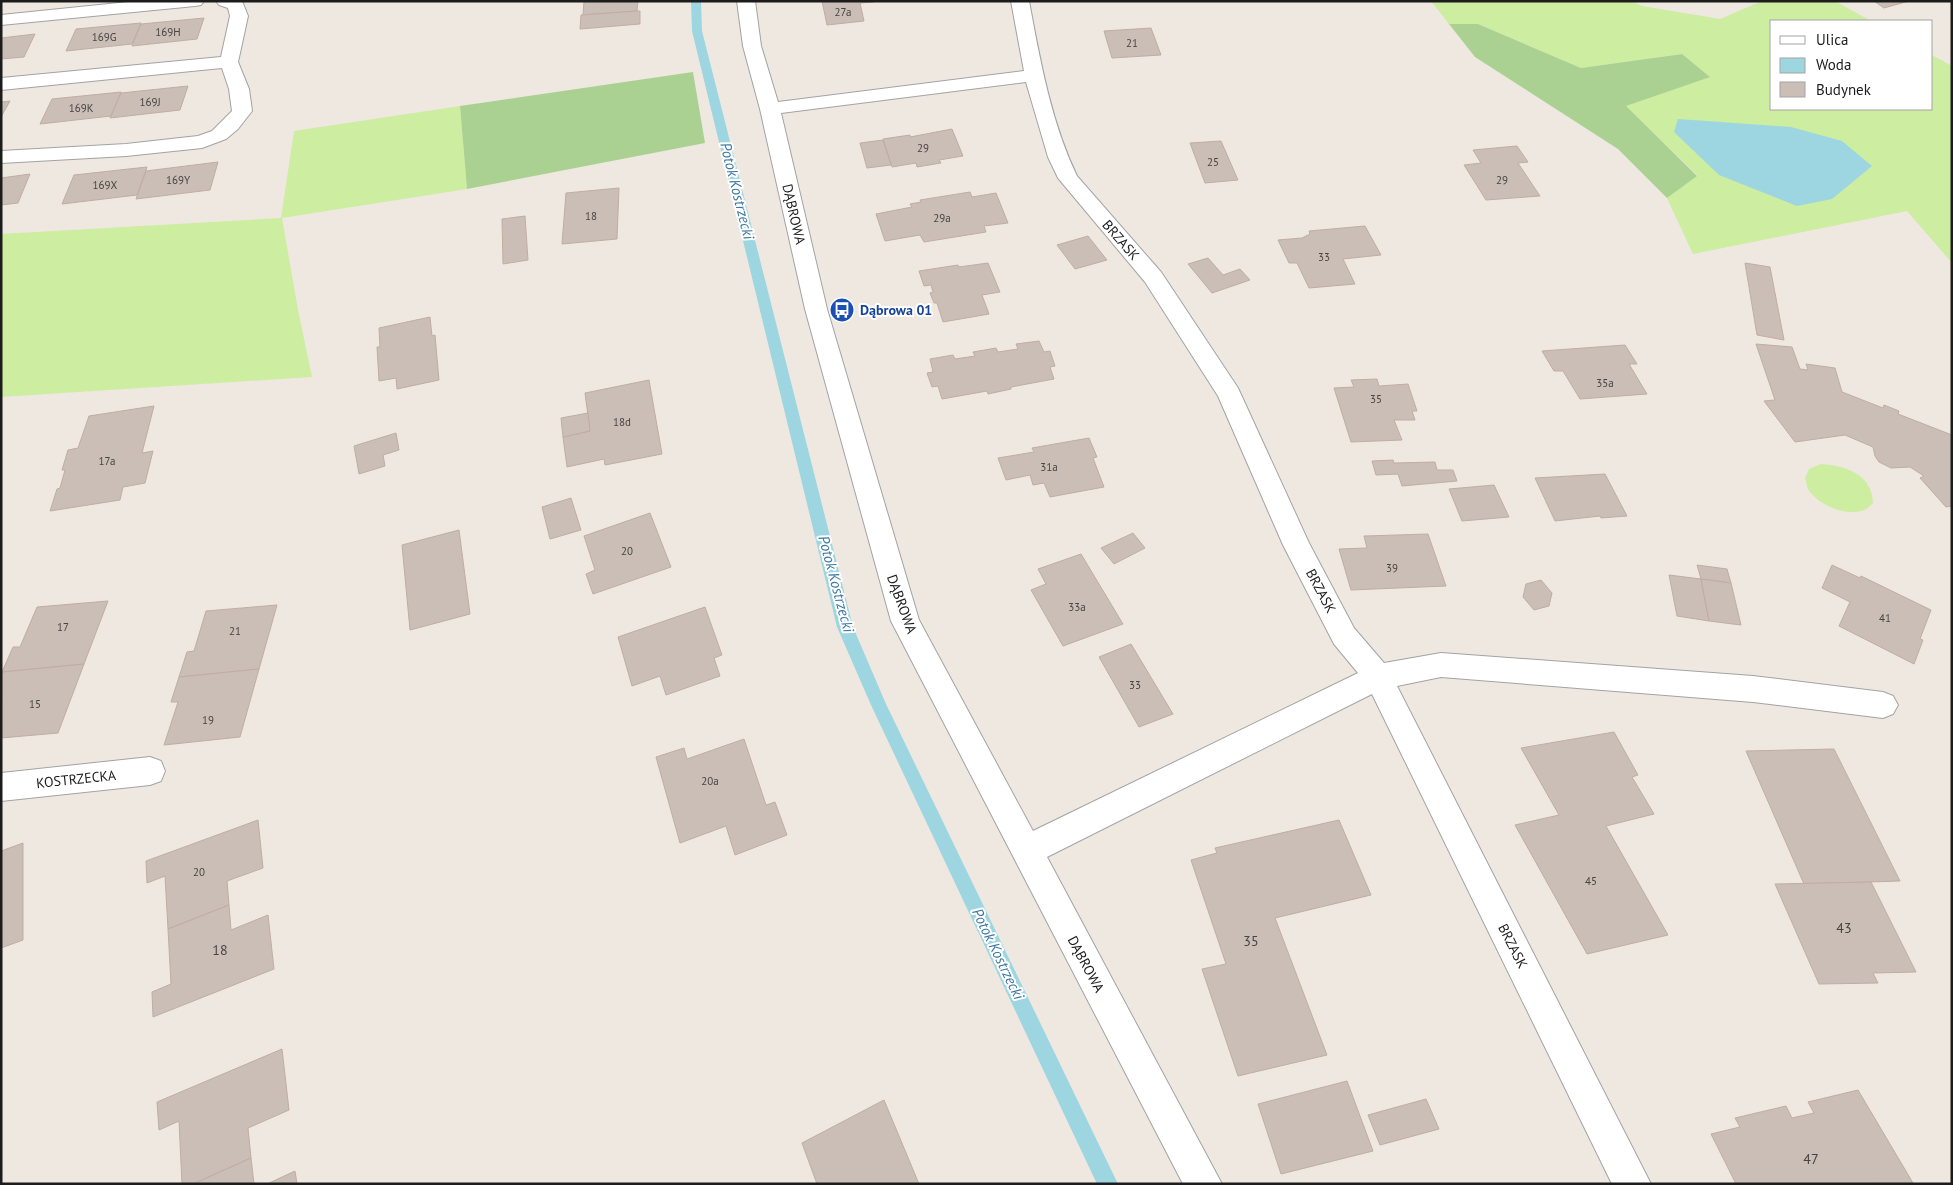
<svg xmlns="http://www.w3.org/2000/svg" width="1953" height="1185" font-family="'PT Sans',sans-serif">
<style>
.grass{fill:#cdeda1}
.forest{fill:#aad192}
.water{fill:#9dd6e0}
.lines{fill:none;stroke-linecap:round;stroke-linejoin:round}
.stream{fill:#9dd6e0;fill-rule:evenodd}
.building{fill:#cabeb6;stroke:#c1ada2}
.street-casing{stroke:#a3a3a3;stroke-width:2}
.street{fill:#fff;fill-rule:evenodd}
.labels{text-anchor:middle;stroke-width:4;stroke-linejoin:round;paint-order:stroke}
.number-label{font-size:11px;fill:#484442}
.street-label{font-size:14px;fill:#1c1c1c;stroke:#fff}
.transit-label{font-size:14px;font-weight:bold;fill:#164399;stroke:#fff;text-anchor:start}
.near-number-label{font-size:14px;fill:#484442}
.water-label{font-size:15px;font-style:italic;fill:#3d78a1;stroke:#fff}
</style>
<rect width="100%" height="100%" fill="#eee8e0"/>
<g class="grass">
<path d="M1431 1H1631L1642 6 1720 19 1762 1H1835L1871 21H1772V109H1932V55L1952 66V263L1907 211 1693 254 1667 198 1697 175 1625 106 1709 76 1681 54 1581 68 1478 24H1449Z"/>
<path d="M460 106 467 189 282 218 298 310 312 377 1 397V234L281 218 294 131Z"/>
<path d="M1821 464C1846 466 1872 474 1873 503 1870 506 1867 509 1864 510 1846 517 1818 505 1808 489 1807 486 1806 481 1805 478L1809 469Z"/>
</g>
<g class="forest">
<path d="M1449 24H1478L1581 68 1682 54 1710 77 1626 106 1697 176 1667 198 1618 149 1475 57Z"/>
<path d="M693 72 705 143 467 189 460 106Z"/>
</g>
<path class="water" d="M1678 119 1791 127 1842 141 1872 166 1832 199 1797 206 1719 175 1674 132Z"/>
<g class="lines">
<path class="stream" d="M691 1H701L702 31 853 627 886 704 1118 1184H1097L871 705 837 627 692 31Z"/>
</g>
<g class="building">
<path d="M584 1H638L637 11 583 15Z"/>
<path d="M822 1H874V2L860 3 864 21 827 25Z"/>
<path d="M1874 1H1909L1884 8Z"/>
<path d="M637 11H640V24L580 29 581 15Z"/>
<path d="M204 18 197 39 132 46 141 24Z"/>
<path d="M141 23 132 44 66 51 76 29Z"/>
<path d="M1151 28 1161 55 1112 58 1104 31Z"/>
<path d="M35 34 24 57 1 59V38Z"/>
<path d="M188 86 180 110 110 118 121 93Z"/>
<path d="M121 92 111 116 40 124 52 99Z"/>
<path d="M10 101 1 117V102Z"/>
<path d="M952 129 963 156 939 160 941 163 917 167 916 163 892 167 883 139 910 135V137Z"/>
<path d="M883 140 891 165 867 168 860 143Z"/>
<path d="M1221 141 1238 180 1205 183 1190 143Z"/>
<path d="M1517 146 1528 162 1518 163 1540 196 1486 200 1464 165 1481 163 1473 150Z"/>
<path d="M218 162 210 190 136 199 146 171Z"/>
<path d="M147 167 137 195 62 204 74 175Z"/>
<path d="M30 174 18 203 1 205V178Z"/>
<path d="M619 188 617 239 562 244 566 193Z"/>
<path d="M970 192 972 197 996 193 1008 223 984 226 986 232 924 242 920 235 885 241 876 214 912 207 910 204 921 202 920 200Z"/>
<path d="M525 216 528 260 503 264 502 219Z"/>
<path d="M1365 226 1381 255 1343 259 1355 284 1309 288 1297 263H1289L1278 240 1302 238 1310 234 1309 231Z"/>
<path d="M1088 236 1107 260 1075 269 1057 245Z"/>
<path d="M1208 258 1223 275 1240 269 1250 280 1212 293 1188 264Z"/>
<path d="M988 263 1000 292 982 295 989 314 943 322 937 303H934L930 293 933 292 931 285 924 286 919 271 958 265 959 267Z"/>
<path d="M1745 263 1770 267 1784 340 1757 335Z"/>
<path d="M430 317 432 336 435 335 439 380 397 389 396 378 379 381 377 347H380L379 328Z"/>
<path d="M1039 341 1044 352 1050 351 1055 366 1050 367 1054 379 1011 387V389L988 394 987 391 942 399 938 386 932 387 927 373 933 372 930 359 953 355 955 359 975 356 973 352 996 348 998 352 1018 349 1016 344Z"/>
<path d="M1756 344 1792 347 1800 369 1808 370 1806 364 1835 368 1842 392 1883 408 1884 405 1899 411 1898 414 1952 435V506L1946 507 1920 478 1924 476 1910 467 1891 468 1879 462 1875 456 1873 447 1845 435 1795 442 1764 401 1775 400Z"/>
<path d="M1625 345 1637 364H1629L1647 394 1580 399 1563 371H1554L1542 351Z"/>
<path d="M1377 379 1379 386 1408 384 1417 411H1412L1415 420H1394L1402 440 1351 442 1334 388 1354 387 1351 380Z"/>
<path d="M649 380 662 454 605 465 604 459 567 467 563 437 590 431 585 393Z"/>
<path d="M154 406 142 453 153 451 145 483 123 487 120 500 50 511 57 489 60 488 65 470H62L68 450 78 448 89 416Z"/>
<path d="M588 413 590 431 563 437 561 418Z"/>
<path d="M396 433 399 450 383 455 385 466 359 474 354 446Z"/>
<path d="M1089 438 1097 457 1093 458 1104 487 1050 497 1044 483 1033 485 1030 475 1006 480 998 458 1034 452 1032 448Z"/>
<path d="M1393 460 1394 463 1435 462 1437 470H1453L1457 481 1402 486 1398 474 1376 475 1372 461Z"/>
<path d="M1605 474 1627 516 1601 518 1600 516 1555 521 1535 478Z"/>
<path d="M1494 485 1509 517 1462 521 1449 489Z"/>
<path d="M571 498 581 530 550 539 542 507Z"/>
<path d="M650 513 671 567 593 594 586 574 595 570 584 536Z"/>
<path d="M459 530 470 614 410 630 402 545Z"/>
<path d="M1133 533 1145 548 1114 564 1101 548Z"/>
<path d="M1428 534 1446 586 1351 590 1339 549 1367 548 1364 536Z"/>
<path d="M1081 554 1123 624 1063 646 1031 590 1046 584 1038 569Z"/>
<path d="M1697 565 1727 569 1731 583 1701 579Z"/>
<path d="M1832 565 1860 578 1861 576 1931 610 1920 639 1923 640 1914 664 1839 626 1850 602 1822 588Z"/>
<path d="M1669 575 1701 579 1709 621 1677 616Z"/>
<path d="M1701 579 1731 583 1741 625 1709 621Z"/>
<path d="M1541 580 1552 593 1549 606 1534 610 1523 597 1526 584Z"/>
<path d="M108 601 84 664 2 672 13 647H20L37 607Z"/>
<path d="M277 605 259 669 179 677 187 652 194 651 206 611Z"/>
<path d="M705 607 722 655 714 658 720 676 666 695 660 676 632 686 618 637Z"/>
<path d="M1131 644 1173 714 1139 727 1099 657Z"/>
<path d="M84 664 58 733 1 738 2 672Z"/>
<path d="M259 669 240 737 164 745 178 702H171L179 677Z"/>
<path d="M1614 732 1638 775 1632 777 1654 814 1606 826 1668 935 1587 954 1515 825 1559 815 1521 748Z"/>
<path d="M744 739 766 805 775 802 787 835 735 855 726 826 680 843 656 757 684 748 687 759Z"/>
<path d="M1834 749 1900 881 1804 884 1746 751Z"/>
<path d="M258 820 263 868 227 881 229 905 168 929 165 876 147 883 146 861Z"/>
<path d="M1339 820 1371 895 1275 918 1327 1055 1238 1076 1202 969 1226 964 1191 860 1217 853 1215 848Z"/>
<path d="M23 843V940L1 948V851Z"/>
<path d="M1871 882 1916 972 1873 973 1878 983 1819 984 1775 884Z"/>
<path d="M229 905 231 930 268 915 274 969 153 1017 152 992 171 984 168 929Z"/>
<path d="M282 1049 289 1110 248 1128 251 1158 193 1184H182L179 1121 159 1130 157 1102Z"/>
<path d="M1347 1081 1373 1151 1281 1174 1258 1104Z"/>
<path d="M1858 1090 1913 1183 1736 1184 1711 1134 1740 1127 1735 1118 1786 1106 1792 1118 1814 1113 1808 1102Z"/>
<path d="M1426 1099 1439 1129 1380 1145 1368 1115Z"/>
<path d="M884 1100 919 1184H817L802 1143Z"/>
<path d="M251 1158 254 1184H193Z"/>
<path d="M295 1171 297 1184H267Z"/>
</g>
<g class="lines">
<defs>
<g id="street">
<path d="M138 1H204L201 5 195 6 1 25V15Z"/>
<path d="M216 1H242L248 16 238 62 249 89 252 111 238 129 226 139 202 148 126 156 1 163V151L126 144 198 136 212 131 232 111 229 89 222 68 1 90V78L221 57 230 16 228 8 219 5Z"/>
<path d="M737 1H755L761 46 778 102 1024 71 1011 1H1029C1040 60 1051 122 1077 176L1161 272 1238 388 1309 543 1354 628 1384 663 1441 653 1753 676 1883 692 1893 696 1898 705 1893 714 1883 718 1753 702 1441 677 1397 686 1651 1184H1612L1372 694 1047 857 1222 1184H1183L891 621 805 309 760 109 743 46ZM1026 82 1048 157 1058 178 1145 282 1218 396 1283 545 1334 644 1358 673 1033 831 919 620 827 309 781 113Z"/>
<path d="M150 757 161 761 165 771 161 781 150 785 1 801V773Z"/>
</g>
</defs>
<use href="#street" class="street-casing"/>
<use href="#street" class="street"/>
</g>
<defs>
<symbol id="bus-disc" viewBox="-11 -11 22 22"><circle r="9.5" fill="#1a4fb4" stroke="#fff"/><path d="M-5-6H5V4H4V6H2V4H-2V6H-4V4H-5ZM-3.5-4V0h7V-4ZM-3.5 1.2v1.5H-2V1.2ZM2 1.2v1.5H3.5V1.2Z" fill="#fff"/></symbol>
</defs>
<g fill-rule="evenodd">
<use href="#bus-disc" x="828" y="296" width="28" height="28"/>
</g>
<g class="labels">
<g class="number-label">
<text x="843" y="16">27a</text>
<text x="168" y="36">169H</text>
<text x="104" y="41">169G</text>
<text x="1132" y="47">21</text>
<text x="150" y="106">169J</text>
<text x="81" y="112">169K</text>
<text x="923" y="152">29</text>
<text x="1213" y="166">25</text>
<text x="178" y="184">169Y</text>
<text x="1502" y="184">29</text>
<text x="105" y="189">169X</text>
<text x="591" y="220">18</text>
<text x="942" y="222">29a</text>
<text x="1324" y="261">33</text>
<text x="1605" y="387">35a</text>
<text x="1376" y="403">35</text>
<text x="622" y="426">18d</text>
<text x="107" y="465">17a</text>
<text x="1049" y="471">31a</text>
<text x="627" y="555">20</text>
<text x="1392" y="572">39</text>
<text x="1077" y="611">33a</text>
<text x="1885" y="622">41</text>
<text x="63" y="631">17</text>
<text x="235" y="635">21</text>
<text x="1135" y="689">33</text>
<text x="35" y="708">15</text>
<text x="208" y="724">19</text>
<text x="710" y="785">20a</text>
<text x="199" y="876">20</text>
<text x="1591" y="885">45</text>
</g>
<g class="street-label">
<text transform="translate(794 214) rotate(77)" y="5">DĄBROWA</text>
<text transform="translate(1121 240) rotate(49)" y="5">BRZASK</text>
<text transform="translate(1321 591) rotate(62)" y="5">BRZASK</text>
<text transform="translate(902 604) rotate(70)" y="5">DĄBROWA</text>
<text transform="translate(76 779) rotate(-6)" y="5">KOSTRZECKA</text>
<text transform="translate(1513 946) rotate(63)" y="5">BRZASK</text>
<text transform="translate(1086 964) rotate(62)" y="5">DĄBROWA</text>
</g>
<g class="transit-label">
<text x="860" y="315">Dąbrowa 01</text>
</g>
<g class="near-number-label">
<text x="1844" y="933">43</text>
<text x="1251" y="946">35</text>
<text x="220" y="955">18</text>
<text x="1811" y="1164">47</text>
</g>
<g class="water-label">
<text transform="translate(737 191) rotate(76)" y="5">Potok Kostrzecki</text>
<text transform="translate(836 584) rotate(75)" y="5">Potok Kostrzecki</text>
<text transform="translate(998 954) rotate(64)" y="5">Potok Kostrzecki</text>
</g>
</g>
<rect width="1953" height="1185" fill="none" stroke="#1c1c1c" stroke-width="5"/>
<rect x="1770" y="20" width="162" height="90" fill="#ffffff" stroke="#a4a4a4"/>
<rect x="1780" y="36" width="25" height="8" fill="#ffffff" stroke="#a4a4a4"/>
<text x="1816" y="45" font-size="15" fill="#1c1c1c">Ulica</text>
<rect x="1780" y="58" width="25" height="15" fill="#9dd6e0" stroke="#a4a4a4"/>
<text x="1816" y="70" font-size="15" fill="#1c1c1c">Woda</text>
<rect x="1780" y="82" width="25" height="15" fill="#cabeb6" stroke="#a4a4a4"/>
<text x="1816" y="95" font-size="15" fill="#1c1c1c">Budynek</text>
</svg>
